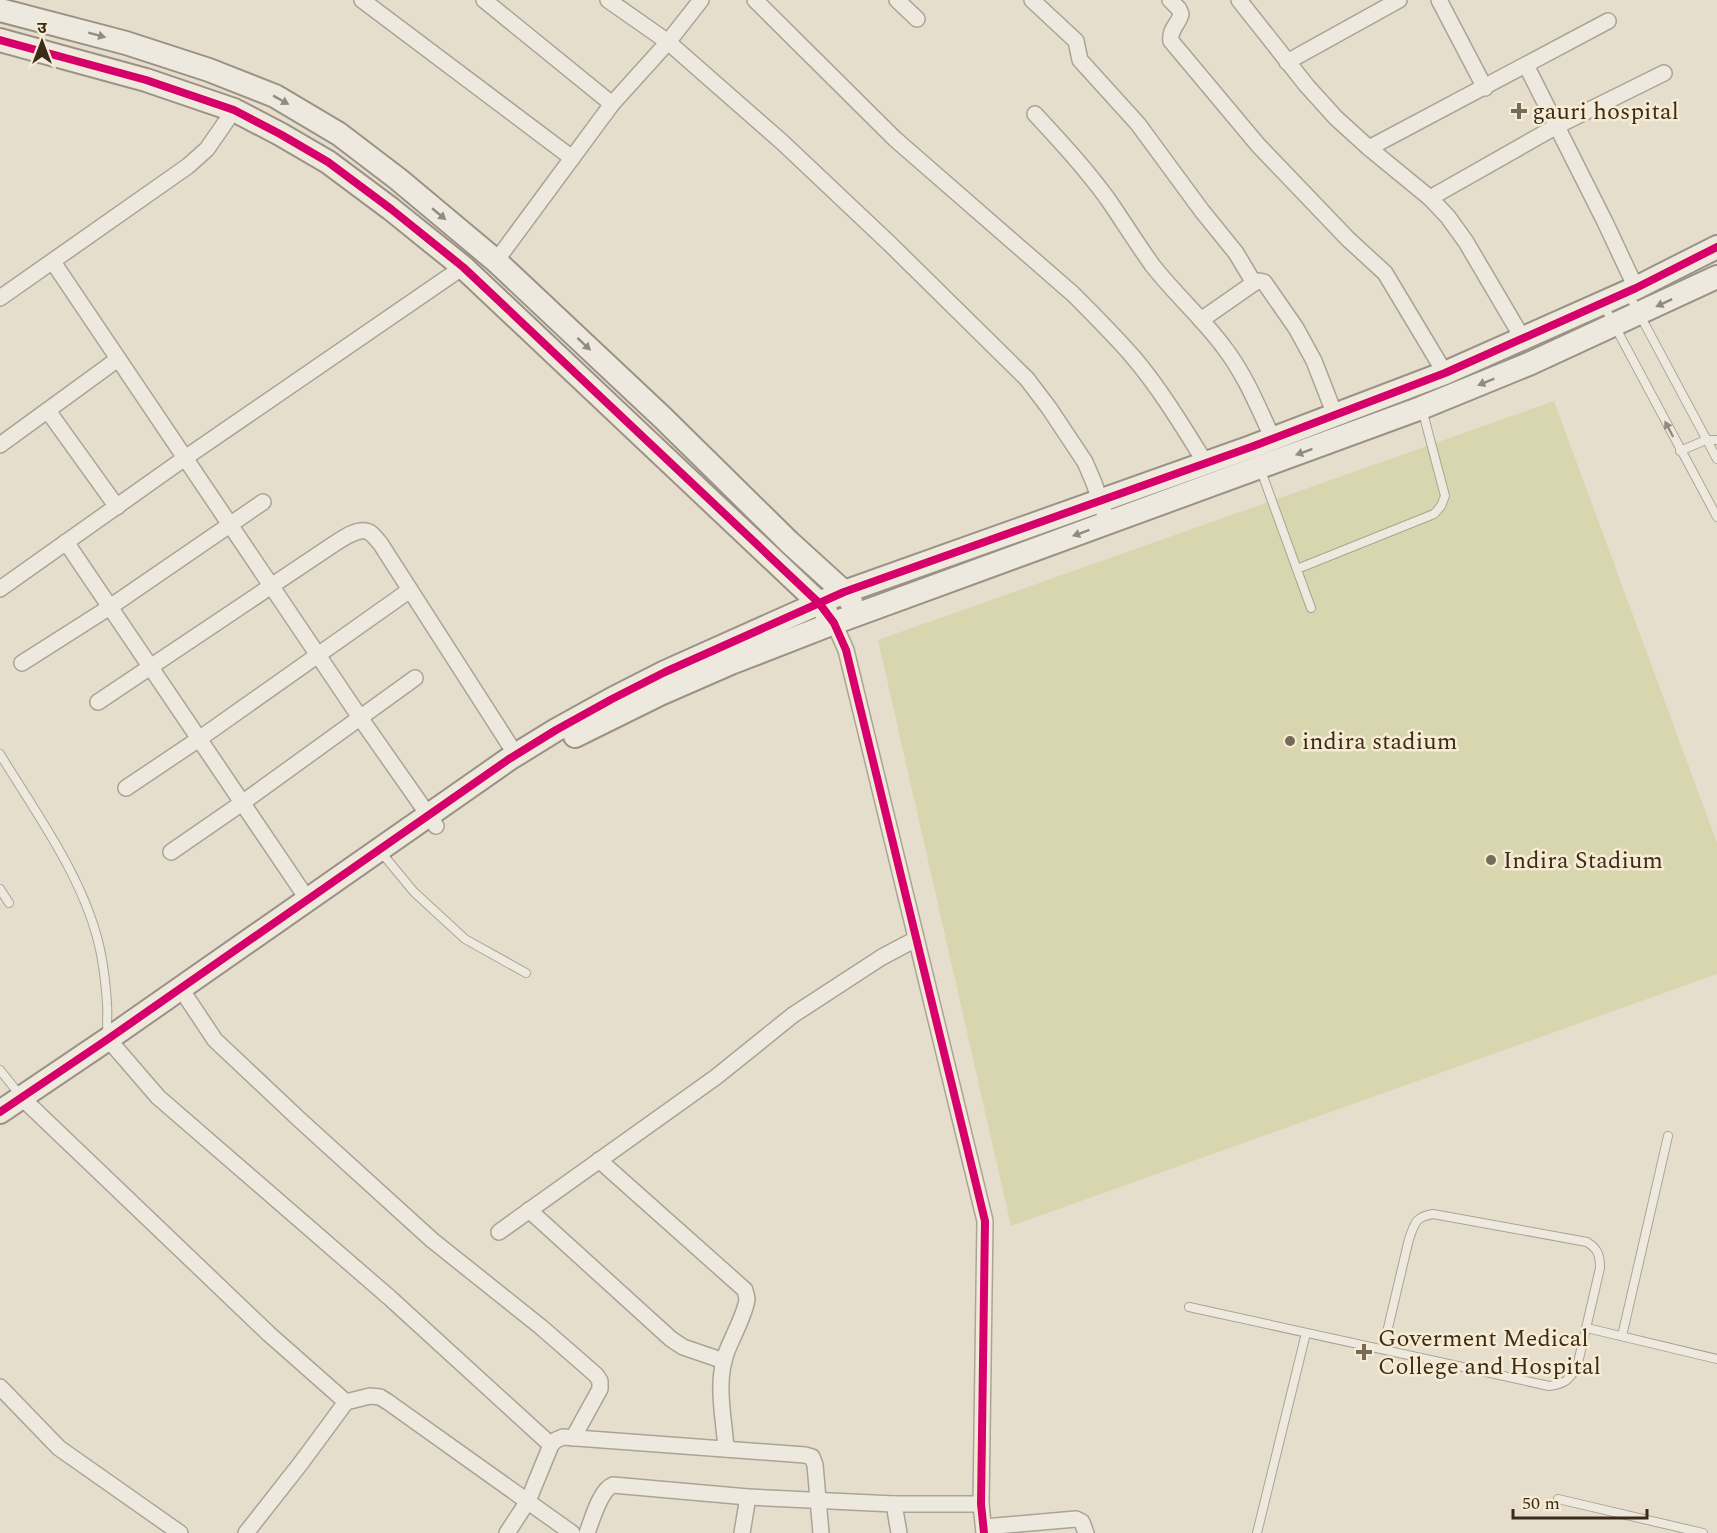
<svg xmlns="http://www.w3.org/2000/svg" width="1717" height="1533" font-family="Spectral,'Noto Sans Devanagari',serif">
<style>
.green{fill:#d7d6ae}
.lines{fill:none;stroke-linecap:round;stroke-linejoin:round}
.lane-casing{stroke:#aba396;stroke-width:10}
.street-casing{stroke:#aba396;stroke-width:18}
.secondary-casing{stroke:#9b9285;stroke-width:26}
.lane{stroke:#eee9df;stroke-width:8}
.street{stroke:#eee9df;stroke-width:15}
.secondary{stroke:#eee9df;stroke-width:22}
.cycleway-casing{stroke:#f7ecd2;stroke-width:11}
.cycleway{stroke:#d6006c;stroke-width:8}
.oneway{fill:#948a7e}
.poi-dot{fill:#766a5a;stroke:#f7ecd2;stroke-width:2}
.labels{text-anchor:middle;stroke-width:5;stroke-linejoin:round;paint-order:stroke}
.poi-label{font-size:24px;fill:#3a2b1d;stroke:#f7ecd2;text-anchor:start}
</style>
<rect width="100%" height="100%" fill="#e6decc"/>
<path class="green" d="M1554 401 1717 843V974L1011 1226 878 640Z"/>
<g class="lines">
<defs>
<g id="lane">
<path d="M1628 293 1717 459"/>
<path d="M1603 304 1717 517"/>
<path d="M1680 451 1706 440H1717"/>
<path d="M1260 468 1311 608"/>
<path d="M1297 569 1434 514 1441 506 1445 496 1422 409"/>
<path d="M0 754C37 815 87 882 101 954 104 970 106 987 107 1004 108 1015 106 1025 108 1036"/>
<path d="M380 851 414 892 465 939 526 973"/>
<path d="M0 889 9 903"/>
<path d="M0 1070 20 1095"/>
<path d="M1189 1307 1549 1386C1565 1384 1569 1380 1577 1367L1600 1268C1600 1255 1598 1249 1587 1242L1433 1214C1415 1217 1415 1223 1409 1239L1383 1349"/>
<path d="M1587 1328 1717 1359"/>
<path d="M1622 1336 1668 1136"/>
<path d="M1558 1499 1703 1533"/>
<path d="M1257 1533 1306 1333"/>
</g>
<g id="street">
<path d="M362 0 572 158"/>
<path d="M484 0 612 104"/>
<path d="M608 0 668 42 782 142 890 244 1027 379 1049 408 1085 462 1094 483 1108 524"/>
<path d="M755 0 895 139 1073 294C1094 315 1115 336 1134 358 1161 390 1183 427 1205 462"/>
<path d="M897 0 917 19"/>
<path d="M1032 0 1076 41 1080 60 1138 124 1202 211 1236 253 1254 283"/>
<path d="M1170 0 1179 9 1181 14C1179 24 1169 29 1171 41L1258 145 1348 239 1385 273 1445 373"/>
<path d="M1239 0 1307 86 1336 118 1369 148 1430 198 1448 217 1466 242 1523 339"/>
<path d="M1439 0 1485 88"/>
<path d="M1287 62 1399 0"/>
<path d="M1526 65 1605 222 1636 288"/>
<path d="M1035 114C1060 141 1085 168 1107 198 1123 221 1137 244 1153 266 1175 294 1202 318 1223 346 1245 374 1258 407 1273 439"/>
<path d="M1369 148 1608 21"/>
<path d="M1430 198 1557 126 1664 73"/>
<path d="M496 261 612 104 668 42 701 0"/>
<path d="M53 262 361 719 436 826"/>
<path d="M0 298 188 166 207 149 234 110"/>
<path d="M1201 320 1254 283 1259 281 1264 282 1296 328 1314 361 1335 415"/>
<path d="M48 411 117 507"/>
<path d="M0 445 118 359"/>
<path d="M66 542 308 900"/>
<path d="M0 589 185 458 463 267"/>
<path d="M834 623 846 650 985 1221 981 1504 984 1533"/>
<path d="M22 663 110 607 263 502"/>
<path d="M98 702 328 548C338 542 357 526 369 532 374 535 377 540 380 543L516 755"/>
<path d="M126 788 199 739 410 590"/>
<path d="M171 852 242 803 415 678"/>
<path d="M181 989 215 1040 301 1121 432 1240 541 1327 596 1375 600 1381V1389L573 1438"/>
<path d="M108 1039 158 1097 390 1298 551 1445"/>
<path d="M21 1097 269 1334 346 1402"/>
<path d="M599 1160 745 1290C745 1291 747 1297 747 1299 746 1312 732 1338 727 1351 715 1382 724 1417 726 1449"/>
<path d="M529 1210 671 1339 683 1347 724 1361"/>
<path d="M499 1232 716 1077 793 1015 882 957 916 939"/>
<path d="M0 1387 59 1448 180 1533"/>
<path d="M894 1504 899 1533"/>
<path d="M984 1527 1076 1519 1082 1522 1086 1533"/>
<path d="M246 1533 301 1463 346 1402 370 1396 380 1397 388 1402 572 1533"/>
<path d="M507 1533 528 1501 551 1445 556 1440 563 1437 805 1455 812 1457 815 1465 821 1533"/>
<path d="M587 1533C592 1520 600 1490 613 1485L748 1497 894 1504H981"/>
<path d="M742 1533 748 1497"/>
</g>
<g id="secondary">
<path d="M0 10 126 43 209 70 275 96 339 134 398 179 496 261 663 418 789 542 844 592 851 602"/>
<path d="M0 40 146 80 234 110 280 134 328 162 391 209 463 267 819 603 827 614"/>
<path d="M575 736 660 694 731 663 834 623 1421 408 1531 363 1717 277"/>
<path d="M0 1112 108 1039 509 759 556 730 612 699 665 672 844 592 1251 447 1445 373 1636 288 1717 247"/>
</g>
</defs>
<use href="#lane" class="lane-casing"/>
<use href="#street" class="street-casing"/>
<use href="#secondary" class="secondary-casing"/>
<use href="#lane" class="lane"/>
<use href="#street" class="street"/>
<use href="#secondary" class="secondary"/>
<defs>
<g id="cycleway">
<path d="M0 40 146 80 234 110 280 134 328 162 391 209 463 267 819 603 834 623 846 650 985 1221 981 1504 984 1533"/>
<path d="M0 1112 108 1039 509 759 556 730 612 699 665 672 844 592 1251 447 1445 373 1636 288 1717 247"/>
</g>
</defs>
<use href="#cycleway" class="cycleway-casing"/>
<use href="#cycleway" class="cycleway"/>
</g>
<defs><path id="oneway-solid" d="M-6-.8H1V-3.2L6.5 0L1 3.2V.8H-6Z" transform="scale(1.5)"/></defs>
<g class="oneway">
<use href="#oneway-solid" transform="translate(97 35) rotate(15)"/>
<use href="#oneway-solid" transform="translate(281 100) rotate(29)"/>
<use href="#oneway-solid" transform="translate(439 214) rotate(40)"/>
<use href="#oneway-solid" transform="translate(1664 303) rotate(155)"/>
<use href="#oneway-solid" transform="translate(584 344) rotate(43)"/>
<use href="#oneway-solid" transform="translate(1486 382) rotate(158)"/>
<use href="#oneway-solid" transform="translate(1669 429) rotate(-118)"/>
<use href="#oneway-solid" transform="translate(1304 452) rotate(160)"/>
<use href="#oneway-solid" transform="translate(1081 533) rotate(160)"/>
</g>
<g class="poi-dot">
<path d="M1516 102h6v6h6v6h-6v6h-6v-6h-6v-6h6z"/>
<circle cx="1290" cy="741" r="6"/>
<circle cx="1491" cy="860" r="6"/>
<path d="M1361 1343h6v6h6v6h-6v6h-6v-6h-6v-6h6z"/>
</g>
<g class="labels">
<g class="poi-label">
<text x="1532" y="119">gauri hospital</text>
<text x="1302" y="749">indira stadium</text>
<text x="1503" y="868">Indira Stadium</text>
<text x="1378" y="1346">Goverment Medical<tspan x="1378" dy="28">College and Hospital</tspan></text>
</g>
</g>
<g transform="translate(42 42)" stroke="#f7ecd2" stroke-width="4.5" paint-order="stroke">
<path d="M0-4.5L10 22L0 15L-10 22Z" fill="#3a2b1d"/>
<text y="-9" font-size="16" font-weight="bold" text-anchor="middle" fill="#3a2b1d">उ</text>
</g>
<path d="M1513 1509v9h134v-9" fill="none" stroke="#3a2b1d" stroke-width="3"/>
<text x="1522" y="1509" font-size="18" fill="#3a2b1d" stroke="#f7ecd2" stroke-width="4.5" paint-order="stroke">50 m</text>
</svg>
